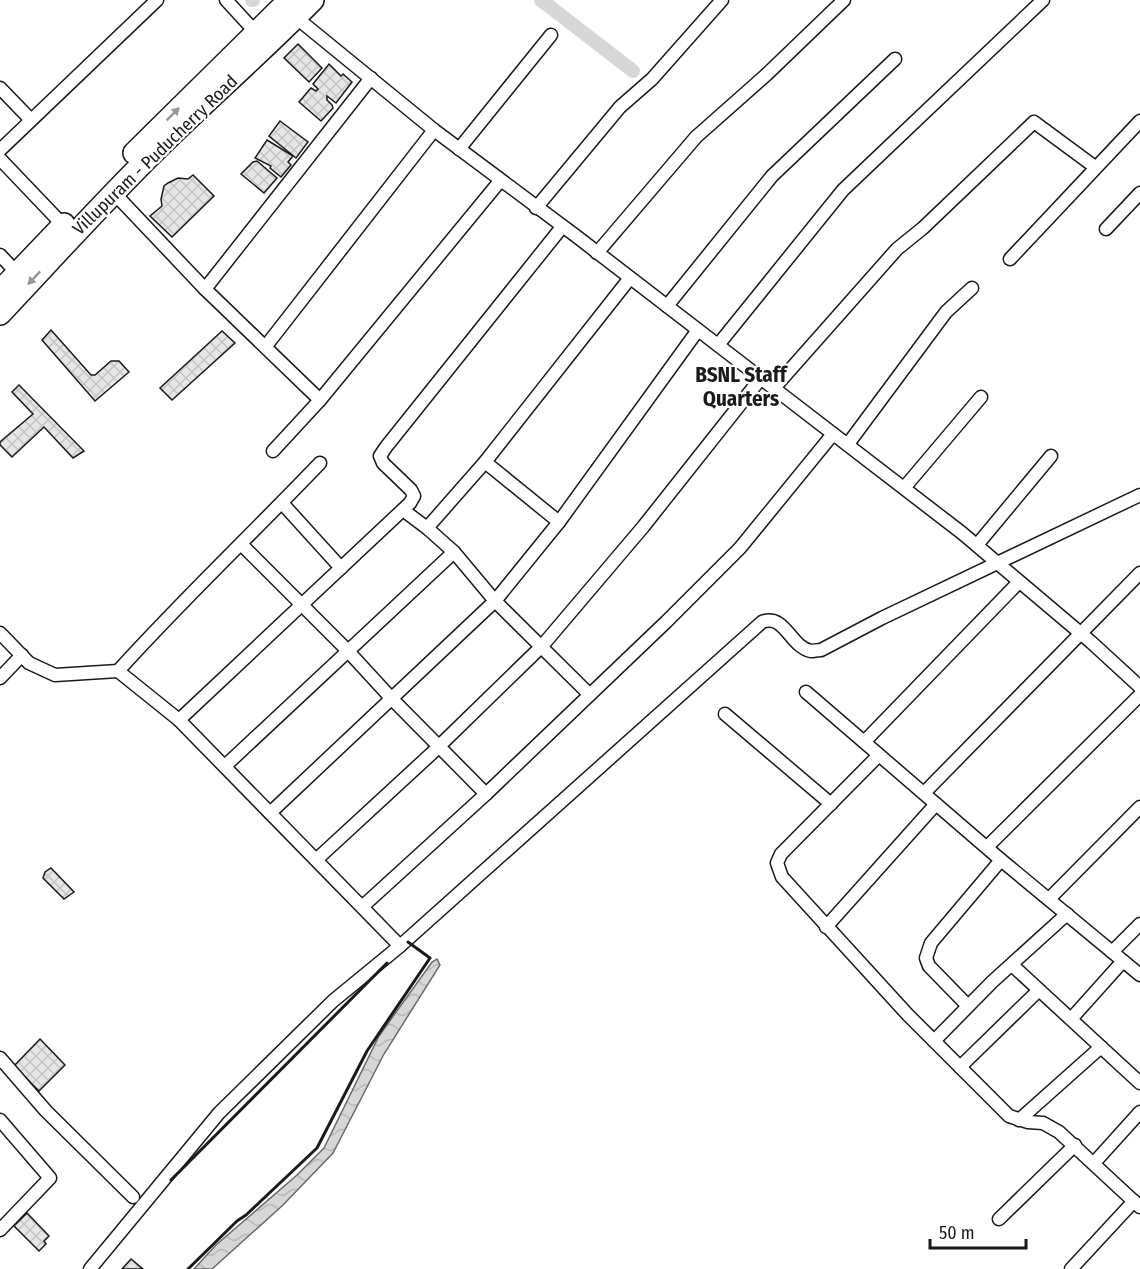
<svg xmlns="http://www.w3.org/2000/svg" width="1140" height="1269" font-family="'Fira Sans Condensed',sans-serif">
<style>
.water{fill:url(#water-waves);stroke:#6a6a6a;stroke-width:1.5}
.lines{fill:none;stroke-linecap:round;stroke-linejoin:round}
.canal{stroke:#d7d7d7;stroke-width:14}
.building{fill:url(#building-cross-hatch);stroke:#1a1a1a;stroke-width:1.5}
.street-casing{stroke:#1a1a1a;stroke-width:15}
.highway-casing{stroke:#1a1a1a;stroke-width:24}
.street{stroke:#fff;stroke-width:12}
.highway{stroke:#fff;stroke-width:21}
.wall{stroke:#1a1a1a;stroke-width:3}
.oneway{fill:#989898}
.labels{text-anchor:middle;stroke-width:4.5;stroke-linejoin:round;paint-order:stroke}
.street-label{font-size:18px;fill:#1a1a1a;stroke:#fff}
.quarter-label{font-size:21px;font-weight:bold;fill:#1a1a1a;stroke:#fff}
</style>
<defs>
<pattern id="water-waves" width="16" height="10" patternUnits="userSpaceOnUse" patternTransform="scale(1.5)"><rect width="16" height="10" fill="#d7d7d7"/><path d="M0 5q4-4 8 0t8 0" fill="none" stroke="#b8b8b8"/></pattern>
<pattern id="building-cross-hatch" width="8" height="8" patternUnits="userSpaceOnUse" patternTransform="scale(1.5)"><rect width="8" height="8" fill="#e6e6e6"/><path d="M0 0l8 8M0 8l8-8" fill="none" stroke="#c5c5c5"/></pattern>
</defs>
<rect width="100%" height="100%" fill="#fff"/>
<path class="water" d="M437 959 440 965 384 1054 333 1153 283 1205 212 1269H194L216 1245 297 1175 324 1148 379 1036 432 962Z"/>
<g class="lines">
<g class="canal">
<path d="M252 0H253"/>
<path d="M541 0 633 71"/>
</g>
</g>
<g class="building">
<path d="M298 44 322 68 309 82 284 58Z"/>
<path d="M329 64 341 76 343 74 352 82 336 103 327 96V100L332 105 333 108 321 121 299 102 311 88 316 91 318 89 313 84Z"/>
<path d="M280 121 308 142 296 158 269 136Z"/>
<path d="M267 140 293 156 288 162 291 165 281 177 270 168 271 166 255 158Z"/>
<path d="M257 161 277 178 264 193 241 174 253 162Z"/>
<path d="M193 175 214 196 172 237 150 216 162 206 161 199 164 186 168 183 178 178 188 179Z"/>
<path d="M51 330 91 375H95L111 361H119L129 372 95 401 42 340Z"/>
<path d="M222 331 235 343 172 400 160 388Z"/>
<path d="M19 385 84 451 73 458 44 427 12 457 0 445V442L33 414 12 392Z"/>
<path d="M51 868 74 892 64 899 43 878 45 872Z"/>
<path d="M40 1039 65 1065 39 1091 14 1066Z"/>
<path d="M27 1213 49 1236 44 1241 46 1244 39 1251 14 1226Z"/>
<path d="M131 1259 143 1269H122Z"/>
</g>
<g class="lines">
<defs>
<g id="street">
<path d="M226 0 260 37"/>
<path d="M293 15 434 130 576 236 962 533 1091 642 1140 687"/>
<path d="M0 88 31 120"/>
<path d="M459 149 551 35"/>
<path d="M0 150 157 0"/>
<path d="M0 159 63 225"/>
<path d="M114 193 205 289 320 400"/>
<path d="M536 208 620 107 652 79 722 0"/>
<path d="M1106 229 1140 193"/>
<path d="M597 253 696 137 766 75 844 0"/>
<path d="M0 255 17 273"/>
<path d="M1010 259 1140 121"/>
<path d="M205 289 371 78"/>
<path d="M667 306 772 176 895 59"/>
<path d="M718 345 843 190 1043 0"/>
<path d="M266 346 434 130"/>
<path d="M774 388 897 249 923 228 1034 122 1095 167"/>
<path d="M848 444 946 312 972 288"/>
<path d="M273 451 320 400 500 181"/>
<path d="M485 462 559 522"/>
<path d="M904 488 981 397"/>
<path d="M282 503 341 568"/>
<path d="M403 510 427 528 485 462 630 278"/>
<path d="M427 528 454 552 495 601 589 694"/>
<path d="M241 544 347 650 392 699 486 794"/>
<path d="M977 545 1051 456"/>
<path d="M0 633 29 663 55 675 118 671 179 720 400 946"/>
<path d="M118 671C183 599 253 533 320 463"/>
<path d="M0 678 22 655"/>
<path d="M806 692 1001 860 1140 975"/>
<path d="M725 714 831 804"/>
<path d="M179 720 410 503 414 496 411 490 383 463 380 456 386 447 562 227"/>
<path d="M865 741 1019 582"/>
<path d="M879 755 781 854 777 863 782 877 908 1015 1009 1116 1028 1122 1043 1123 1059 1132 1140 1207"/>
<path d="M225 766 454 552"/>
<path d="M924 793 1140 573"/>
<path d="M270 813 495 601 559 522 698 330"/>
<path d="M987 847 1140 695"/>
<path d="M316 860 431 754 542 646 643 527 761 378"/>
<path d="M1049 899 1140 807"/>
<path d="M362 907 486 794 666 622 740 548 833 434"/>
<path d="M826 927 936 804"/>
<path d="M1112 952 1140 924"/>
<path d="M1012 965 1140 1083"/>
<path d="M968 1006 929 966 926 958 931 943 1001 860"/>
<path d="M1071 1019 1123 961"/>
<path d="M934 1041 992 982 1067 914"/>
<path d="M0 1058 46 1111 133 1197"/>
<path d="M960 1067 1039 990"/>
<path d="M0 1120 50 1178 0 1230"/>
<path d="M1019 1120 1101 1047"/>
<path d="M1094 1163 1140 1112"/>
<path d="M999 1219 1075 1145"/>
<path d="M90 1269 219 1113 333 1001 400 946 762 622C785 613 790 647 811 651 814 651 817 650 821 650L882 618 1140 495"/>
<path d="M1071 1269 1134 1201"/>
</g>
<g id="highway">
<path d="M134 153 289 0"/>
<path d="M0 291 64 224"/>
<path d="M0 314C49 262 97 209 148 158 202 104 260 54 313 0"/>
</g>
</defs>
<use href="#street" class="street-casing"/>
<use href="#highway" class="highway-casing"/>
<use href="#street" class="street"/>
<use href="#highway" class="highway"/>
<g class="wall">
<path d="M171 1180 387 963"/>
<path d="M188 1269 237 1221 246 1215 317 1148 367 1051 430 958 408 942"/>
</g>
</g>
<defs><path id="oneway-solid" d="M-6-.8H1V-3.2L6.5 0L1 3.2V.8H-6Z" transform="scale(1.5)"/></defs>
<g class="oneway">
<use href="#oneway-solid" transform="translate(173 114) rotate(-45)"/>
<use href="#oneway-solid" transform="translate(34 278) rotate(133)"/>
</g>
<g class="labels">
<g class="street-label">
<text transform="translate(155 155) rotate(-44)" y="6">Villupuram - Puducherry Road</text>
</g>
<g class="quarter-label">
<text x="741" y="382">BSNL Staff<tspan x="741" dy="24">Quarters</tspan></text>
</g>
</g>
<path d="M930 1239v9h96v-9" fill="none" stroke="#1a1a1a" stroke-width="3"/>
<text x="939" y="1239" font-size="18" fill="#1a1a1a" stroke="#ffffff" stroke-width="4.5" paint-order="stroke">50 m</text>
</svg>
